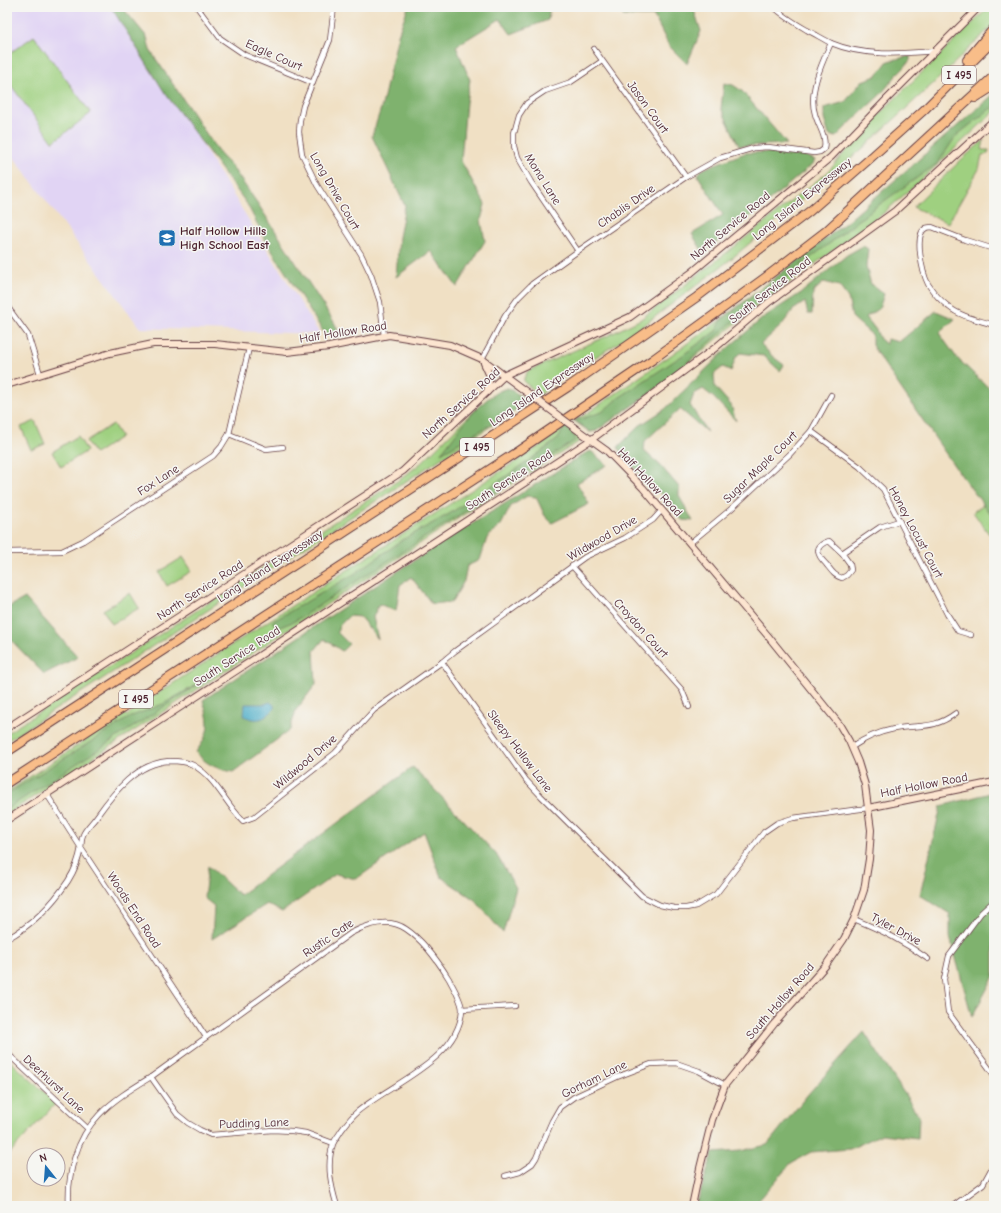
<svg xmlns="http://www.w3.org/2000/svg" width="1001" height="1213" font-family="'Comic Neue',sans-serif">
<style>
.built{fill:#e1d4f4}
.green{fill:#9fd080;stroke:#747856}
.forest{fill:#7fb26e;stroke:#64684c}
.water{fill:#46aac6;stroke:#486478}
.lines{fill:none;stroke-linecap:round;stroke-linejoin:round}
.street-casing{stroke:#633c42;stroke-width:6}
.secondary-casing{stroke:#633c42;stroke-width:8}
.highway-casing{stroke:#633c42;stroke-width:10}
.street{stroke:#fff;stroke-width:4.5}
.secondary{stroke:#fce5d0;stroke-width:6}
.highway{stroke:#f8bd89;stroke-width:8}
.secondary-bridge-casing{stroke:#633c42;stroke-width:8;stroke-linecap:butt}
.secondary-bridge{stroke:#fce5d0;stroke-width:6}
.labels{text-anchor:middle;stroke-width:3;stroke-linejoin:round;paint-order:stroke}
.shield{fill:#f6f6f2;stroke:#7e6067;stroke-width:1}
.shield-label{font-size:11px;font-weight:bold;fill:#4a1f2b}
.street-label{font-size:12px;fill:#4a1f2b;stroke:#f6f6f2}
.poi-label{font-size:12px;font-weight:bold;fill:#4a1f2b;stroke:#f6f6f2;text-anchor:start}
</style>
<rect width="100%" height="100%" fill="#f6f6f2"/>
<filter id="ink" filterUnits="userSpaceOnUse"><feTurbulence type="fractalNoise" baseFrequency=".025" numOctaves="2"/><feDisplacementMap in="SourceGraphic" scale="8" xChannelSelector="R" yChannelSelector="G"/><feConvolveMatrix kernelMatrix="1 2 1 2 8 2 1 2 1" color-interpolation-filters="sRGB"/></filter>
<filter id="wash" filterUnits="userSpaceOnUse"><feTurbulence type="fractalNoise" baseFrequency=".012" numOctaves="4" result="noise"/><feDisplacementMap in="SourceGraphic" scale="16" xChannelSelector="R" yChannelSelector="G"/><feGaussianBlur stdDeviation="0.9" result="paint"/><feColorMatrix in="noise" values="0 0 0 0 0 0 0 0 0 0 0 0 0 0 0 0 0 1.4 0 .05"/><feComposite in="paint" operator="in"/></filter>
<g filter="url(#wash)">
<rect width="100%" height="100%" fill="#f0e0c4"/>
<path class="built" d="M7 7H116L320 334 140 328 7 148Z"/>
<g class="green">
<path d="M989 7H994V24L936 81 862 149 731 259 631 335 552 384 540 395 524 382V378L528 371 607 336 641 319 730 250 828 172 866 127Z"/>
<path d="M34 36 91 113 53 142 7 80V55Z"/>
<path d="M994 94V112L919 182 880 216 748 313 663 384 596 431 590 432 573 420 583 416C674 354 763 291 848 221 898 180 946 137 994 94Z"/>
<path d="M984 140 982 150H989L988 154 982 155 979 169 948 223 913 207 962 159Z"/>
<path d="M479 406 442 452 514 411 7 741V733L402 478 421 463Z"/>
<path d="M35 421 45 444 31 450 21 427Z"/>
<path d="M113 424 121 437 95 454 86 441Z"/>
<path d="M565 426 579 436 580 439V441L483 502 7 814V792L125 714 127 716 134 709 256 629 546 442Z"/>
<path d="M78 436 87 451 61 467 52 452Z"/>
<path d="M984 504 994 517V530L989 534 973 512Z"/>
<path d="M183 557 192 571 167 586 159 572Z"/>
<path d="M130 593 139 608 112 624 103 610Z"/>
<path d="M7 1058 56 1103 7 1156Z"/>
</g>
<g class="forest">
<path d="M111 7H122L147 37 150 50 220 154 232 167 258 204 334 322 338 330 334 334 326 335 322 330 267 243 247 204 165 93Z"/>
<path d="M408 7H550L548 20 511 34 500 19 456 46 470 80 466 102 461 161 485 204 481 220 485 241 457 287 431 251 396 277 399 237 405 206 372 136 382 105 398 35Z"/>
<path d="M621 7H693L701 31 687 64 669 46 654 16H623Z"/>
<path d="M910 56V60L904 68 895 77 881 94 849 124 836 137 829 135 824 119V108L845 102 862 81 876 76 888 61Z"/>
<path d="M724 83 733 85 742 91 787 144 739 146 721 108Z"/>
<path d="M994 94V106L956 136 938 163 873 209 829 244 790 273 784 283 745 311 664 383 596 431 590 432 575 421 602 412 617 399 680 357 716 331 722 319 848 221Z"/>
<path d="M777 152 806 156 815 160 813 164 756 212 703 252 692 234 723 215 698 176 700 171 710 166 745 153Z"/>
<path d="M863 246 868 249 866 267 871 284 884 294 879 309 866 317 876 330 880 339 886 344 887 339 899 342 936 311 955 319 939 333 957 358 993 392 994 519 955 467 878 355 872 345V335L852 317 848 298 839 286 824 282 813 292 812 314H808L805 302 793 310 781 326 761 344 772 356 784 365 780 371 764 356 740 353 736 357 731 371 723 367 714 374 715 387 731 405 736 421 713 397 703 389 694 394 690 405 707 432 680 409 645 441 644 451 660 465 679 487V496L693 521 682 520 670 503 624 458 618 447 639 426 665 409 730 346 764 317 801 293 847 255Z"/>
<path d="M508 388 531 402 441 453C457 433 483 393 508 388Z"/>
<path d="M565 426 572 432 576 440 295 621 278 628 272 622 354 574 404 539 449 514 520 467 558 439Z"/>
<path d="M591 451 607 465 577 483 589 504 552 523 545 516 536 497 527 496 511 506 501 525 487 538 480 560 467 566 464 581 452 602 432 604 411 577 400 585 396 611 379 604 373 617 378 639 360 617 349 616 340 625 337 632 349 644 342 651 324 639 314 651 316 684 296 710 290 730 233 772C218 769 206 765 196 752 211 731 210 724 203 700L424 554 584 454Z"/>
<path d="M25 598 78 657 44 674 7 636V608Z"/>
<path d="M210 677 7 809V794L132 716 163 704Z"/>
<path d="M413 767 496 854 516 888 503 933 475 900 441 877 424 832 356 879 336 874 282 912 267 904 212 939 214 906 204 898 208 866 240 895Z"/>
<path d="M994 792V976L972 1017 950 937V914L920 895 941 806Z"/>
<path d="M864 1032 919 1116 918 1138 882 1134 850 1149 811 1152 791 1163 754 1206H696L713 1153 740 1151 767 1145 809 1093Z"/>
</g>
<path class="water" d="M270 702 274 705V709C264 720 257 722 244 716L245 704H265Z"/>
</g>
<g filter="url(#ink)">
<g class="lines">
<defs>
<g id="street">
<path d="M197 7 220 38 245 55 313 83"/>
<path d="M334 7 330 40 303 106 300 120 299 132 302 154 317 185 361 254 371 275 380 302 384 336"/>
<path d="M774 7C783 16 795 23 807 30 815 34 823 39 831 43 864 57 901 54 936 51"/>
<path d="M594 49 686 177"/>
<path d="M994 249 965 240 932 227C931 227 926 228 926 228 913 234 923 274 928 284 933 292 941 301 949 307 961 317 979 320 994 325"/>
<path d="M578 251 531 182 517 158 514 146V133L519 115 527 103 545 91 571 82 602 61"/>
<path d="M7 306 28 335 40 374"/>
<path d="M482 359 505 316 518 298 532 284 578 251 686 177 720 158 754 148 768 147 814 153 820 152 824 149C827 136 818 126 815 114 808 92 822 63 831 43"/>
<path d="M811 431 860 467 883 489 947 614 958 631 971 635"/>
<path d="M229 434 266 449 283 447"/>
<path d="M690 543 731 509 790 454 811 431 831 395"/>
<path d="M7 552 62 551 83 541 213 456 221 447 229 434 249 348"/>
<path d="M842 553 850 564 851 570 847 575 842 578C834 576 831 570 826 564 817 555 813 546 829 541L842 553 880 527 899 521"/>
<path d="M572 566 682 690 689 707"/>
<path d="M442 662 526 780 541 796 642 896 660 905 674 908H686L696 906 716 894 764 832 777 823 793 818 868 808"/>
<path d="M852 747C865 738 879 732 894 729 920 724 933 730 956 713"/>
<path d="M46 793 81 848 206 1037"/>
<path d="M994 901 981 913 949 956 944 979 948 1012 994 1075"/>
<path d="M854 919C883 931 903 941 928 959"/>
<path d="M7 939C32 925 52 905 68 881 75 870 79 860 81 847 82 844 81 839 83 835 85 829 93 822 97 816 114 792 137 763 169 761 177 761 186 761 193 765 216 778 225 803 243 821L254 817 335 753 374 710 442 662 455 651 585 557 625 538 653 520 662 510"/>
<path d="M462 1009 515 1006"/>
<path d="M7 1053 87 1128"/>
<path d="M151 1077 177 1114 188 1123 200 1130 211 1135 273 1130 292 1131 306 1133 333 1143"/>
<path d="M505 1176 520 1172 532 1164 536 1158 552 1121 560 1107 574 1097 617 1077 651 1064 676 1063 699 1071 725 1085"/>
<path d="M69 1206C67 1174 76 1139 99 1115 113 1100 133 1088 151 1077L351 933C368 924 389 917 406 929 424 941 438 961 449 979 453 987 462 1001 462 1010 459 1060 390 1084 357 1112 351 1117 346 1124 341 1131 339 1135 335 1139 333 1144 326 1165 331 1186 337 1206"/>
<path d="M953 1206 983 1184 994 1164"/>
</g>
<g id="secondary">
<path d="M484 363 490 376 487 392"/>
<path d="M7 385 110 353 153 344H215L287 352 329 347 389 335 450 345 482 359 525 391"/>
<path d="M579 431 607 451 643 488 768 636 839 724 849 741 858 762 865 785 868 808 871 830 869 859 864 890 854 919 844 939 826 965 774 1024 725 1085 712 1120 700 1168 692 1206"/>
<path d="M7 728 403 471 505 375 630 317 691 273 831 157 885 101 979 7"/>
<path d="M868 808 994 782"/>
<path d="M7 820 592 439 715 348 769 302 895 211 994 120"/>
</g>
<g id="highway">
<path d="M967 60 994 28"/>
<path d="M975 98 994 86"/>
<path d="M7 752 568 387 697 297 810 211 866 162 924 110 994 40"/>
<path d="M7 783 518 451 652 360 770 274 826 231 994 76"/>
</g>
</defs>
<use href="#street" class="street-casing"/>
<use href="#secondary" class="secondary-casing"/>
<use href="#highway" class="highway-casing"/>
<use href="#street" class="street"/>
<use href="#secondary" class="secondary"/>
<use href="#highway" class="highway"/>
<defs>
<path id="secondary-bridge" d="M525 391 579 431"/>
</defs>
<use href="#secondary-bridge" class="secondary-bridge-casing"/>
<use href="#secondary-bridge" class="secondary-bridge"/>
</g>
</g>
<defs>
<symbol id="school-square" viewBox="-11 -11 22 22"><rect x="-9" y="-9" width="18" height="18" rx="4" fill="#1f6fb2" stroke="#f6f6f2"/><path d="M0-5L7-2L0 1L-7-2ZM-4 1L0 2.5L4 1V4Q0 6-4 4Z" fill="#fff"/></symbol>
</defs>
<g fill-rule="evenodd">
<use href="#school-square" x="157" y="228" width="20" height="20"/>
</g>
<g class="labels">
<g class="shield">
<rect x="942" y="66" width="34" height="18" rx="3"/>
<rect x="460" y="438" width="34" height="18" rx="3"/>
<rect x="119" y="690" width="34" height="18" rx="3"/>
</g>
<g class="shield-label">
<text x="959" y="79">I 495</text>
<text x="477" y="451">I 495</text>
<text x="136" y="703">I 495</text>
</g>
<g class="street-label">
<text transform="translate(274 55) rotate(24)" y="4">Eagle Court</text>
<text transform="translate(648 107) rotate(54)" y="4">Jason Court</text>
<text transform="translate(543 179) rotate(58)" y="4">Mona Lane</text>
<text transform="translate(335 191) rotate(60)" y="4">Long Drive Court</text>
<text transform="translate(802 199) rotate(-39)" y="4">Long Island Expressway</text>
<text transform="translate(626 206) rotate(-35)" y="4">Chablis Drive</text>
<text transform="translate(730 226) rotate(-40)" y="4">North Service Road</text>
<text transform="translate(770 290) rotate(-38)" y="4">South Service Road</text>
<text transform="translate(343 332) rotate(-9)" y="4">Half Hollow Road</text>
<text transform="translate(542 389) rotate(-34)" y="4">Long Island Expressway</text>
<text transform="translate(461 403) rotate(-42)" y="4">North Service Road</text>
<text transform="translate(760 467) rotate(-44)" y="4">Sugar Maple Court</text>
<text transform="translate(158 480) rotate(-33)" y="4">Fox Lane</text>
<text transform="translate(509 480) rotate(-33)" y="4">South Service Road</text>
<text transform="translate(650 482) rotate(47)" y="4">Half Hollow Road</text>
<text transform="translate(916 532) rotate(62)" y="4">Honey Locust Court</text>
<text transform="translate(602 538) rotate(-30)" y="4">Wildwood Drive</text>
<text transform="translate(270 566) rotate(-33)" y="4">Long Island Expressway</text>
<text transform="translate(200 590) rotate(-33)" y="4">North Service Road</text>
<text transform="translate(641 628) rotate(48)" y="4">Croydon Court</text>
<text transform="translate(237 656) rotate(-33)" y="4">South Service Road</text>
<text transform="translate(520 751) rotate(53)" y="4">Sleepy Hollow Lane</text>
<text transform="translate(305 762) rotate(-40)" y="4">Wildwood Drive</text>
<text transform="translate(924 785) rotate(-11)" y="4">Half Hollow Road</text>
<text transform="translate(134 910) rotate(57)" y="4">Woods End Road</text>
<text transform="translate(896 929) rotate(28)" y="4">Tyler Drive</text>
<text transform="translate(328 938) rotate(-34)" y="4">Rustic Gate</text>
<text transform="translate(780 1001) rotate(-49)" y="4">South Hollow Road</text>
<text transform="translate(594 1079) rotate(-26)" y="4">Gorham Lane</text>
<text transform="translate(54 1084) rotate(43)" y="4">Deerhurst Lane</text>
<text transform="translate(254 1123) rotate(-2)" y="4">Pudding Lane</text>
</g>
<g class="poi-label">
<text x="180" y="235">Half Hollow Hills<tspan x="180" dy="14">High School East</tspan></text>
</g>
</g>
<rect width="1001" height="1213" fill="none" stroke="#f6f6f2" stroke-width="24"/>
<g transform="translate(46 1167) rotate(343)"><circle r="19" fill="#f6f6f2" stroke="#b1a0a2"/>
<path d="M0-3L7 15L0 10L-7 15Z" fill="#1f6fb2"/>
<text y="-6" font-size="11" font-weight="bold" text-anchor="middle" fill="#4a1f2b">N</text>
</g>
</svg>
